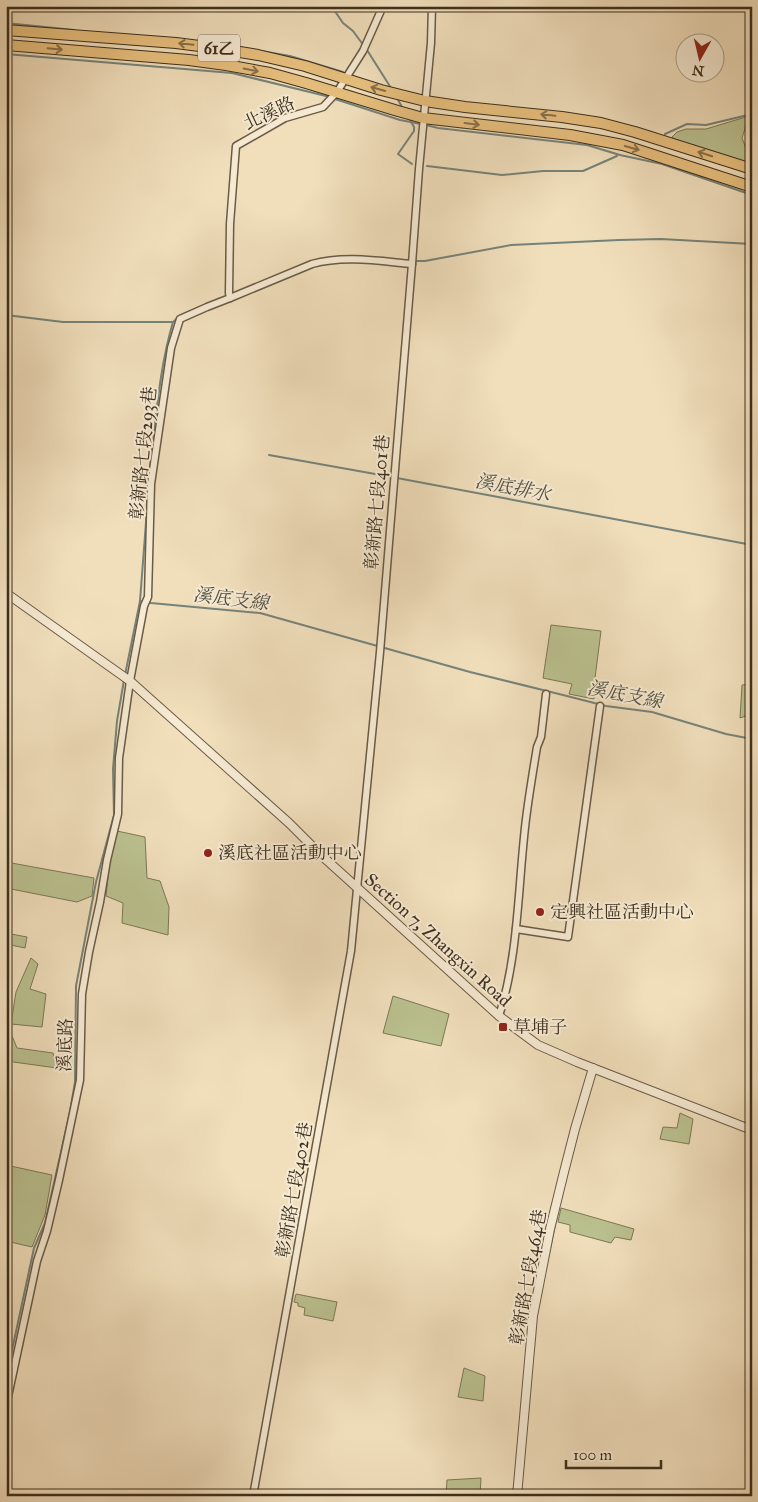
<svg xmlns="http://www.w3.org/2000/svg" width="758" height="1502" font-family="'IM FELL Great Primer','Noto Serif TC',serif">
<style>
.green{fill:#bbc190;stroke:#7c7857}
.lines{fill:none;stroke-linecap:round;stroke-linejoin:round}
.stream{stroke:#76837a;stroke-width:2}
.minor-casing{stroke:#6a5b46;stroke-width:9}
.tertiary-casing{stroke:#6a5b46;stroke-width:10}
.primary-casing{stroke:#3d2f1e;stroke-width:12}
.minor{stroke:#f6ead3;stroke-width:6}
.tertiary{stroke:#f6ead3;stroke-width:8}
.primary{stroke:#e8c07e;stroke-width:10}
.oneway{stroke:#8a7049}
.poi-dot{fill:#8f2418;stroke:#f6ead3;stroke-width:2}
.labels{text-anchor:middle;stroke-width:4;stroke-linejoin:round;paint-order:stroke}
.shield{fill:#f6ead3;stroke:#746754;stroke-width:1}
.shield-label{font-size:16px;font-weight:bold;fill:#3d2f1e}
.street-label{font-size:18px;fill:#3d2f1e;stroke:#f6ead3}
.poi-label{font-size:18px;fill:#3d2f1e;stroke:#f6ead3;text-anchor:start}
.water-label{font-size:19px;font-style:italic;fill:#555244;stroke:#f6ead3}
</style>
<rect width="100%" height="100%" fill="#f1dfbc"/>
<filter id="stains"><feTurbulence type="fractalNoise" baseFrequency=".004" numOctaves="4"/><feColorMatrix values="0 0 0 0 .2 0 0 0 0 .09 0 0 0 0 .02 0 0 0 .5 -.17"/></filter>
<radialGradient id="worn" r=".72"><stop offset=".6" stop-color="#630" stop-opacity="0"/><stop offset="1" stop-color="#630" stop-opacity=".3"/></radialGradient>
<g class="green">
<path d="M749 116 742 138 745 146 752 149V165L673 140 672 137 677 132 686 129H706Z"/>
<path d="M551 625 601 631 595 678 594 699 569 694 572 684 543 678Z"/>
<path d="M752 684V714L740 718 742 685Z"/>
<path d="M117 831 145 837 147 878 160 881 169 907 168 935 122 923 123 903 106 896 112 841Z"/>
<path d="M6 862 94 878 92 896 77 902 6 888Z"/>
<path d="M6 933 27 937 25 948 6 944Z"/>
<path d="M31 958 38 964 30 989 46 994 42 1027 11 1024 16 992Z"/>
<path d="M393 996 449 1014 441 1046 383 1033Z"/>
<path d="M10 1031 17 1048 53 1053 57 1068 6 1061V1036Z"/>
<path d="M680 1113 693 1119 689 1144 660 1139 663 1127 677 1128Z"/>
<path d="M6 1165 52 1175 45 1215 32 1247 6 1241Z"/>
<path d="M561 1208 634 1229 631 1240 615 1237 611 1243 570 1232V1225L558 1222Z"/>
<path d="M296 1294 337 1302 333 1321 304 1315 305 1308 298 1306V1303L294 1302Z"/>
<path d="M464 1368 485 1376 483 1401 458 1397Z"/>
<path d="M481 1478 480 1495 446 1496 447 1480Z"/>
</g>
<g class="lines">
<g class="stream">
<path d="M332 7 343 23 353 31 364 46"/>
<path d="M6 23 74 30"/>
<path d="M221 44 290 56 343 72"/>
<path d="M367 50 391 88"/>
<path d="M6 54 232 73 330 97"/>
<path d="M397 98 402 107"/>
<path d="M335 99 400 120 421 124"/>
<path d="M409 118 414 127V131L398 154 412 164"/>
<path d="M426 125 438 128 587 145 620 155 662 164 752 195"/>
<path d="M665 134 687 124 706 125 752 114"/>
<path d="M427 166 502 175 543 171H583L617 156"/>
<path d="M413 261H425L511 245 619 240 661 239 752 244"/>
<path d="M6 315 63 322H173C159 369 156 420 150 468"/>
<path d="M173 322 181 315 200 307"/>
<path d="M269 455 392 477"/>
<path d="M397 478 752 545"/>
<path d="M148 496 140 601 151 603 260 613 470 672 563 695 606 706 652 712 726 734 752 739"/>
<path d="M125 675 140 601"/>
<path d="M548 1258 558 1211"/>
<path d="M6 1378 34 1248 45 1223 70 1112 75 1082 76 986 96 882 114 815 113 769 117 721 124 680"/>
</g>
<defs>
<g id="minor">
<path d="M230 298 312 264C344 255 379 261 412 264"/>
<path d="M516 929 568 937 600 706"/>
<path d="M499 1016C519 954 518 883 526 819 529 795 533 771 537 747L541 737 546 694"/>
<path d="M6 1406 37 1261 47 1231 59 1180 80 1080 82 994 89 952 100 902 107 860 118 814 119 758 130 681 144 606 148 597 151 484 171 348 180 319 207 307 230 298 229 293 230 224 236 146 285 118 323 107 337 92 363 51 383 6"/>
<path d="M253 1496 351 951 380 652 412 264 419 169 431 43 432 6"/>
</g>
<g id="tertiary">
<path d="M6 593 130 681 289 823 321 855 499 1016 538 1045 577 1062 752 1130"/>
<path d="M517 1496 533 1316 550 1229 564 1172 575 1129 593 1068"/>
</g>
<g id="primary">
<path d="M6 30 176 43 215 48 258 55 305 66 381 90 425 101 465 107 562 117 601 123 635 132 752 169"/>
<path d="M6 45 189 60 226 65 270 73 306 83 398 111 423 118 570 135 623 145 752 187"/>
</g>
</defs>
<use href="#minor" class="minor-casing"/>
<use href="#tertiary" class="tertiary-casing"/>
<use href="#primary" class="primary-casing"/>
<use href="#minor" class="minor"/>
<use href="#tertiary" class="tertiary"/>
<use href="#primary" class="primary"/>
</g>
<defs><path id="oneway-shaft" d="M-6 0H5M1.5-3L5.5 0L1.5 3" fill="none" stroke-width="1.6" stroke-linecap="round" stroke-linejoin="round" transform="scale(1.25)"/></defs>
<g class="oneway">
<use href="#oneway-shaft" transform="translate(186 44) rotate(-174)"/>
<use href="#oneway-shaft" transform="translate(55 49) rotate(5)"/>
<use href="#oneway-shaft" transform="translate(251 70) rotate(11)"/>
<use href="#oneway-shaft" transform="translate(378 89) rotate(-164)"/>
<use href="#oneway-shaft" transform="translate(548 115) rotate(-174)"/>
<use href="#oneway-shaft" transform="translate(472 124) rotate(7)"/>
<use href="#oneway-shaft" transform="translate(632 148) rotate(16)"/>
<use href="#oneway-shaft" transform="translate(705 154) rotate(-162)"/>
</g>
<g class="poi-dot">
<circle cx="208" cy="853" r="5"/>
<circle cx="540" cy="912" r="5"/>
<rect x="498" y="1022" width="10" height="10" rx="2.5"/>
</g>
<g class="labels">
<rect class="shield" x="198" y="34.5" width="42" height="27" rx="4"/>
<g class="shield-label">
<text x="219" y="54">61乙</text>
</g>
<g class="street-label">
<text transform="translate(269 113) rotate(-25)" y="6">北溪路</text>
<text transform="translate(143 453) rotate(-84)" y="6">彰新路七段293巷</text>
<text transform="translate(377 502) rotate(-85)" y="6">彰新路七段401巷</text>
<text transform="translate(438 940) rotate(42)" y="6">Section 7, Zhangxin Road</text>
<text transform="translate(65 1045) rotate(-88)" y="6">溪底路</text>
<text transform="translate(294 1190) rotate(-80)" y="6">彰新路七段402巷</text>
<text transform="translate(528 1277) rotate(-80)" y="6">彰新路七段464巷</text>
</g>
<g class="poi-label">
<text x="218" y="859">溪底社區活動中心</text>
<text x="550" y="918">定興社區活動中心</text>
<text x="513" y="1033">草埔子</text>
</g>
<g class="water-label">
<text transform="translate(513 487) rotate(11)" y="7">溪底排水</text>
<text transform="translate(231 598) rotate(7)" y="7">溪底支線</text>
<text transform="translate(625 694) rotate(11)" y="7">溪底支線</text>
</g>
</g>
<rect width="758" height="1502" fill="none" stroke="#f1dfbc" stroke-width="25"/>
<rect x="8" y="8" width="743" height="1487" fill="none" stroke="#3d2f1e" stroke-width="2.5"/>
<rect x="12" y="12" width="733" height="1477" fill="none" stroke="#3d2f1e"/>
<g transform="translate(700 58) rotate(188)"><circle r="24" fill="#f6ead3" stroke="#ac9f8b"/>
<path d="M0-4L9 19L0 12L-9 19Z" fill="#8f2418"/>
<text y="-8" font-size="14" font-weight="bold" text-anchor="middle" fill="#3d2f1e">N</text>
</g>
<path d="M566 1460v8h95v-8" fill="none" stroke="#3d2f1e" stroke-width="2.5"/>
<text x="573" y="1460" font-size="15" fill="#3d2f1e" stroke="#f6ead3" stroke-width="4" paint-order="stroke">100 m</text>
<rect width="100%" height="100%" filter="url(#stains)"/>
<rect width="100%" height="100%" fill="url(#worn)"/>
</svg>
